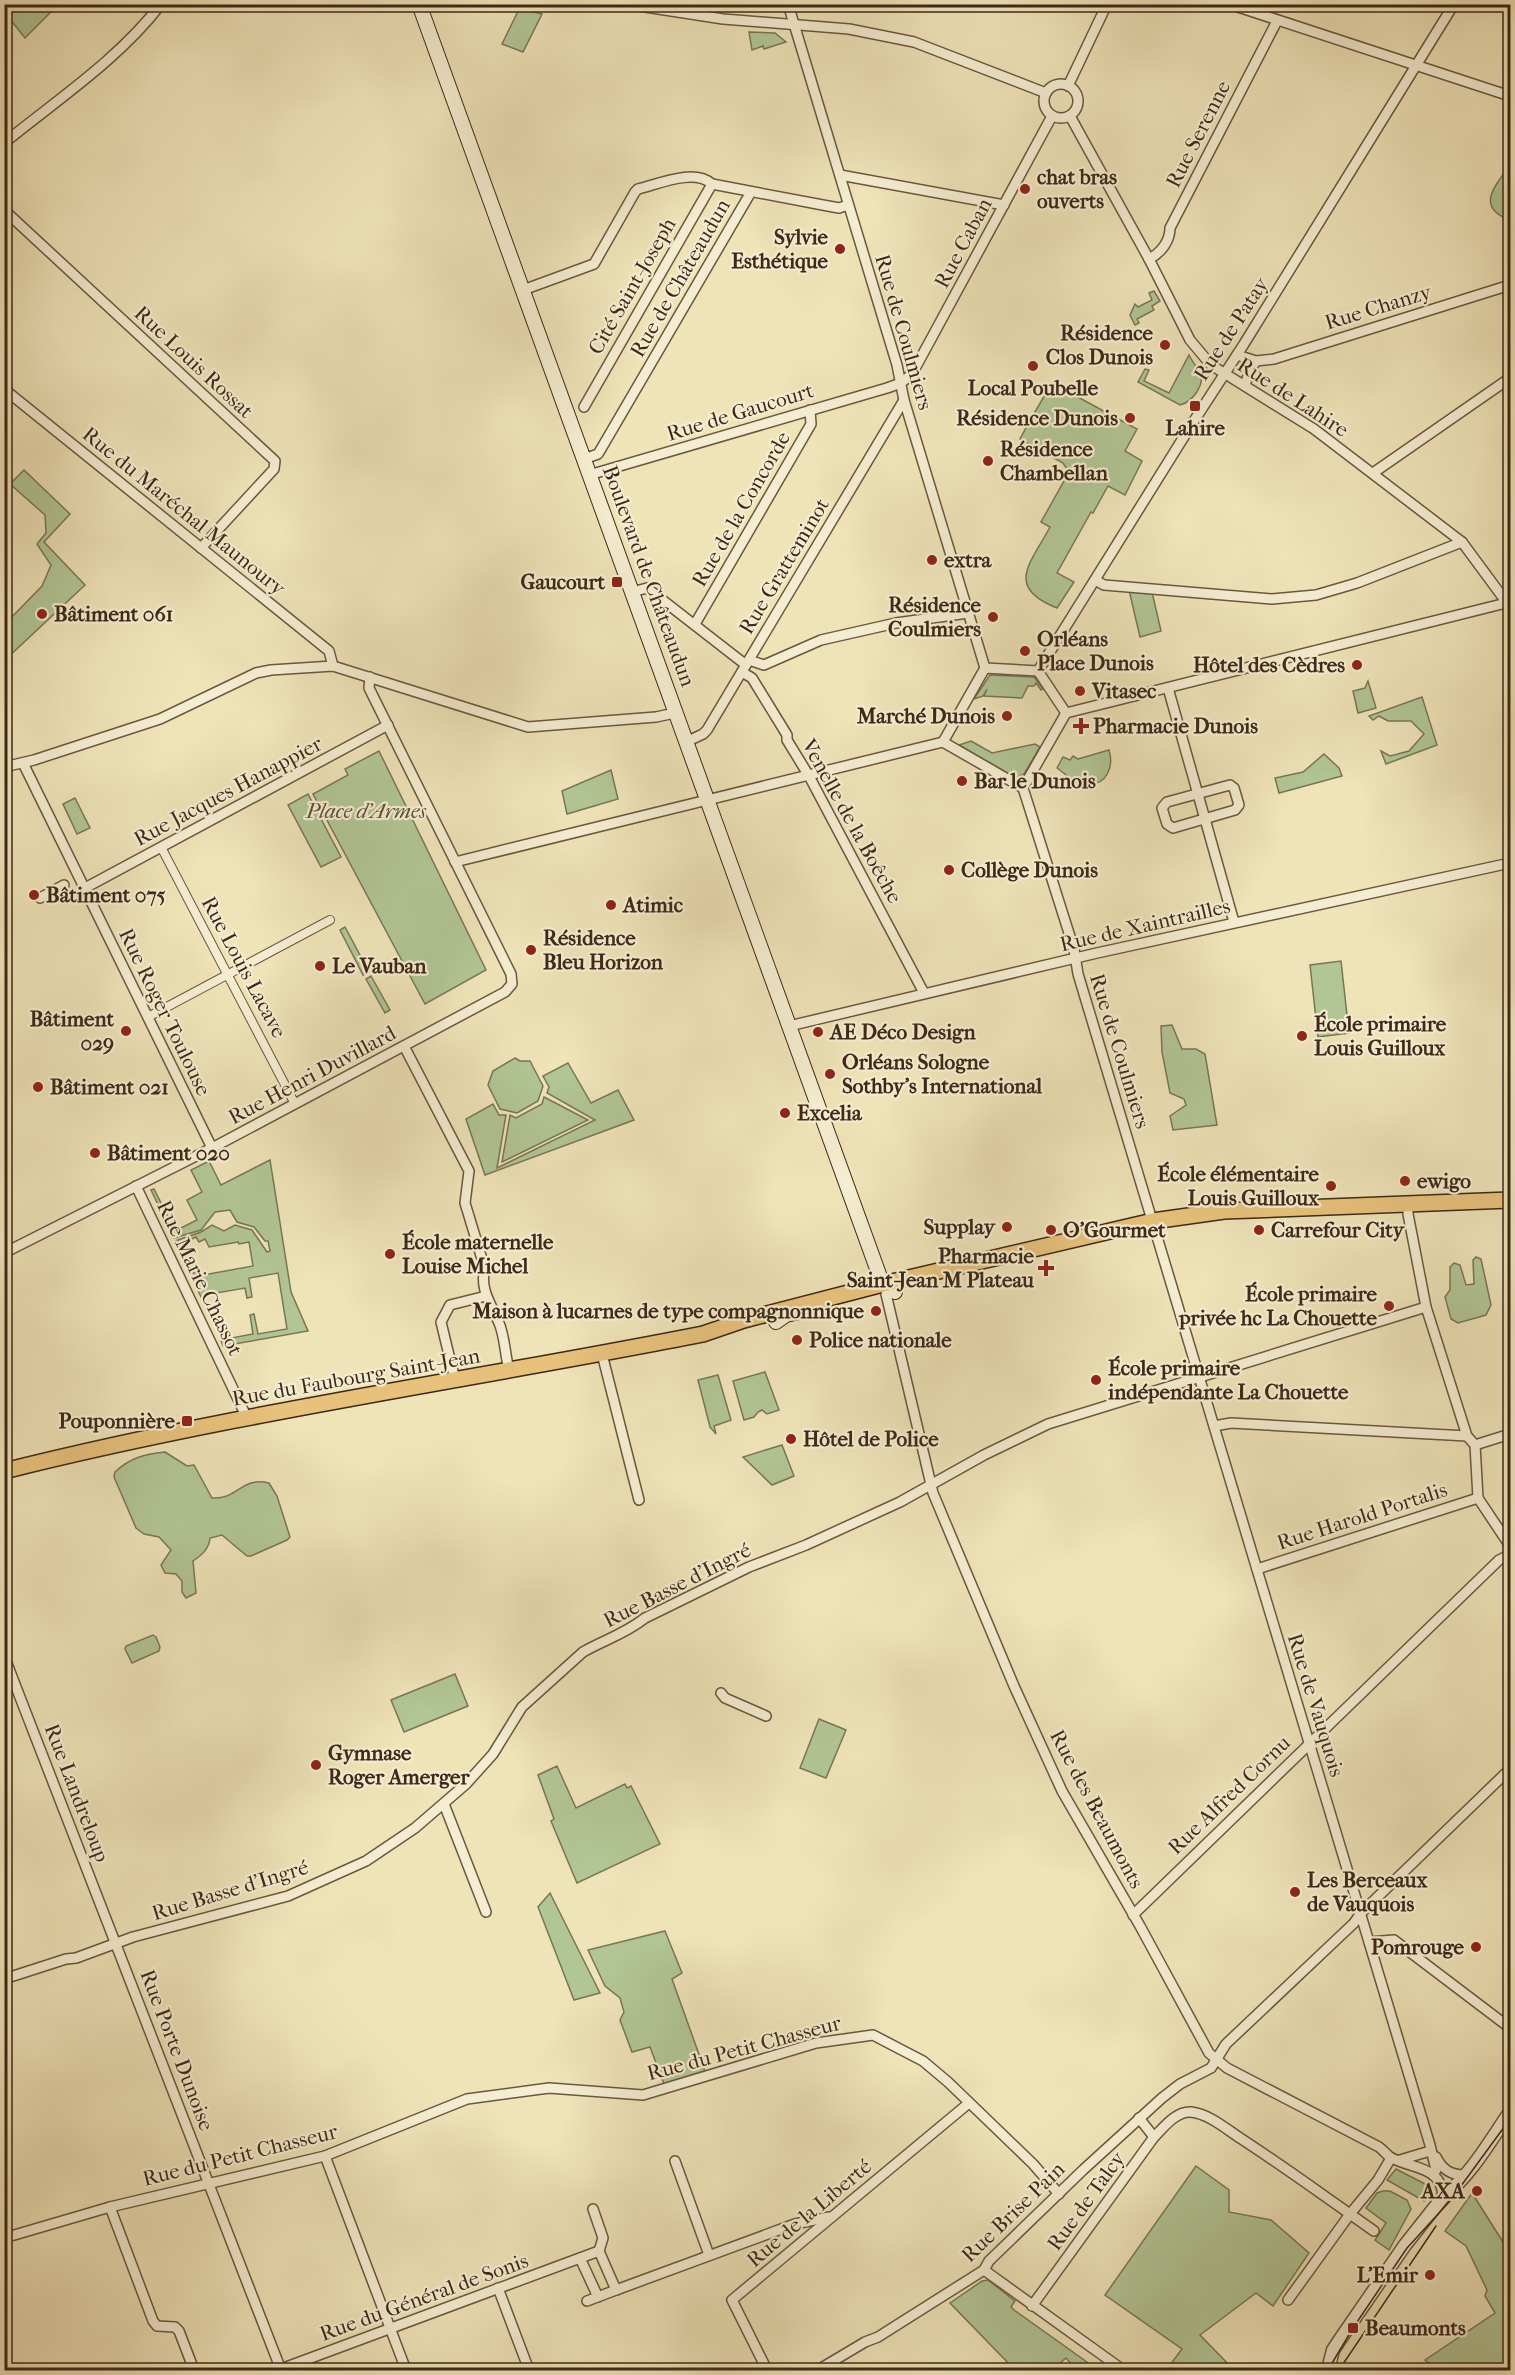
<svg xmlns="http://www.w3.org/2000/svg" width="1515" height="2375" font-family="'IM FELL French Canon',serif">
<style>
.green{fill:#b2c594;stroke:#787656;stroke-width:1.5}
.lines{fill:none;stroke-linecap:round;stroke-linejoin:round}
.pedestrian-casing{stroke:#6a573f;stroke-width:10}
.minor-casing{stroke:#6a573f;stroke-width:12}
.tertiary-casing{stroke:#6a573f;stroke-width:15}
.secondary-casing{stroke:#3e2817;stroke-width:16}
.primary-casing{stroke:#3e2817;stroke-width:18}
.pedestrian{stroke:#f5edd1;stroke-width:8}
.minor{stroke:#f5edd1;stroke-width:9}
.tertiary{stroke:#f5edd1;stroke-width:12}
.secondary{stroke:#f5edd1;stroke-width:14}
.primary{stroke:#e8c27c;stroke-width:15}
.tram{stroke:#3e2817;stroke-width:1.5}
.poi-dot{fill:#8f2418;stroke:#f5edd1;stroke-width:2}
.labels{text-anchor:middle;stroke-width:4.5;stroke-linejoin:round;paint-order:stroke}
.street-label{font-size:21px;fill:#3e2817;stroke:#f5edd1}
.poi-label{font-size:21px;font-weight:bold;fill:#3e2817;stroke:#f5edd1;text-anchor:start}
.park-label{font-size:21px;font-style:italic;fill:#5b4f36;stroke:#f5edd1}
</style>
<rect width="100%" height="100%" fill="#efe3b8"/>
<filter id="stains"><feTurbulence type="fractalNoise" baseFrequency=".00333" numOctaves="4"/><feColorMatrix values="0 0 0 0 .2 0 0 0 0 .09 0 0 0 0 .02 0 0 0 .5 -.17"/></filter>
<radialGradient id="worn" r=".72"><stop offset=".6" stop-color="#630" stop-opacity="0"/><stop offset="1" stop-color="#630" stop-opacity=".3"/></radialGradient>
<g class="green">
<path d="M10 4 48 5 52 11 25 38 5 13Z"/>
<path d="M521 5H528L526 10 542 14 523 52 502 44Z"/>
<path d="M749 32 775 33 786 42 764 49 763 46 752 50Z"/>
<path d="M1510 165V220C1474 207 1496 185 1510 165Z"/>
<path d="M1154 291 1160 301 1152 306 1154 310 1137 319 1139 323 1135 325 1130 315 1135 304 1138 307 1152 300 1149 293Z"/>
<path d="M1189 355C1192 361 1196 366 1199 371 1207 384 1192 402 1180 405L1138 382 1145 369 1149 370 1144 381 1169 393Z"/>
<path d="M1052 383 1137 429 1125 451 1142 461 1125 495 1108 486 1093 513 1091 512 1057 573 1074 582 1057 608C1004 587 1031 563 1050 527L1041 522 1069 472 1063 463 1020 439 1029 422 1028 419 1032 417Z"/>
<path d="M24 470 70 514 44 542 85 585 5 660V624L42 586 51 565 37 544 46 533 45 515 10 484Z"/>
<path d="M1129 590 1152 592 1161 631 1140 637Z"/>
<path d="M990 675 1034 677 1043 689 1041 690 1036 683 1034 686H1028L1022 698 984 696 987 689 983 696 974 699Z"/>
<path d="M1368 681 1376 708 1358 713 1353 691 1365 688Z"/>
<path d="M1422 697 1437 745 1386 764 1381 751 1390 756 1409 751 1424 734 1411 721H1388L1379 716 1373 720 1369 716Z"/>
<path d="M971 741 992 753 1035 744 1040 747 1024 774 1016 778 959 745Z"/>
<path d="M1109 750C1114 766 1107 786 1087 784 1076 784 1065 774 1057 768L1063 757 1070 760 1073 756 1078 759Z"/>
<path d="M379 751 486 970 425 1004 313 794 348 775 345 769Z"/>
<path d="M1324 754 1339 768 1342 776 1279 793 1275 778 1303 772Z"/>
<path d="M611 770 618 799 567 814 562 791Z"/>
<path d="M308 794 341 857 321 867 288 805Z"/>
<path d="M75 798 90 828 77 834 63 804Z"/>
<path d="M345 927 369 972 363 975 340 930Z"/>
<path d="M1341 961 1349 1033 1318 1037 1310 965Z"/>
<path d="M371 976 390 1010 385 1013 366 979Z"/>
<path d="M1172 1025 1182 1049H1196L1205 1054 1217 1125 1173 1130 1170 1116 1186 1105 1184 1099 1170 1093 1162 1052 1161 1026Z"/>
<path d="M515 1058 520 1061H530L543 1086 538 1101 517 1113 500 1109 488 1085 493 1071Z"/>
<path d="M568 1063 591 1103 618 1090 634 1120 485 1175 466 1119 493 1104 499 1115H506L497 1168 595 1120 547 1093 549 1087 543 1076Z"/>
<path d="M544 1097 588 1120 502 1162 510 1115 516 1118 542 1104Z"/>
<path d="M270 1160 291 1292 308 1331 223 1346 221 1340 253 1334 250 1315 254 1314 258 1334 287 1329 278 1273 249 1278 252 1297 247 1298 245 1288 204 1295 205 1305 190 1274 195 1272 198 1276 253 1266 249 1242 239 1244 238 1242 209 1247 205 1239 199 1242 196 1237 183 1243 184 1246 179 1248 175 1241 201 1232 212 1225 224 1231 235 1225 252 1230 267 1252 270 1251 268 1241H265L254 1227 237 1222 230 1210 215 1212 201 1230 174 1238 151 1190 154 1189 175 1231 197 1220 187 1200 202 1192 191 1170 209 1161 221 1185Z"/>
<path d="M1476 1257 1481 1259 1491 1305 1486 1315 1458 1323 1451 1319 1445 1297 1450 1290V1267L1454 1263 1460 1265 1466 1285 1474 1284 1473 1260Z"/>
<path d="M765 1372 779 1410 767 1414 762 1410 758 1412 754 1417 744 1420 733 1381Z"/>
<path d="M718 1375 731 1420 714 1426 716 1434 710 1427 698 1380Z"/>
<path d="M782 1445 794 1476 772 1485 743 1457Z"/>
<path d="M165 1452 187 1466 194 1465 212 1498C238 1500 241 1476 269 1483L277 1496 290 1537 287 1540 251 1556H247L222 1535 210 1538C209 1549 202 1555 193 1561L196 1593 186 1598 182 1592V1581L176 1574 165 1573 161 1565 171 1550 159 1537 144 1534 136 1528 114 1477 115 1472C130 1458 144 1454 165 1452Z"/>
<path d="M153 1635 156 1637 160 1647 159 1651 132 1663 125 1649 126 1646Z"/>
<path d="M455 1674 468 1706 404 1732 391 1700Z"/>
<path d="M819 1719 846 1730 826 1778 800 1768Z"/>
<path d="M557 1766 576 1808 625 1784 627 1788 631 1786 660 1844 577 1883 551 1821 554 1819 538 1775Z"/>
<path d="M550 1893 600 1993 574 2000 538 1907Z"/>
<path d="M665 1931 682 1973 672 1979 705 2071 664 2084 650 2047 632 2052 620 2020 624 2012 620 1998 605 1986 588 1950Z"/>
<path d="M1196 2166 1229 2190V2212L1271 2220 1309 2253 1273 2306 1256 2293 1200 2335 1234 2370H1169L1167 2369 1182 2349 1105 2295Z"/>
<path d="M1396 2169 1429 2186V2193L1424 2201 1387 2180Z"/>
<path d="M1383 2191H1390L1407 2200 1411 2209 1389 2250 1375 2240 1386 2223 1366 2208 1377 2193Z"/>
<path d="M1472 2193 1510 2253V2370H1437L1425 2360 1495 2313 1485 2296 1487 2290 1466 2246 1445 2231Z"/>
<path d="M988 2280 1015 2301 1011 2307 1014 2310 1098 2370H1077L1066 2358 1052 2370H1015L950 2303 982 2281Z"/>
</g>
<g class="lines">
<defs>
<g id="pedestrian">
<path d="M161 847 295 1104"/>
<path d="M148 1017 330 920"/>
</g>
<g id="minor">
<path d="M626 4 723 19 849 29 914 42 1046 93"/>
<path d="M788 4 897 365 904 400 985 668"/>
<path d="M1229 4 1510 96"/>
<circle cx="1061" cy="101" r="17"/>
<path d="M1068 86 1107 4"/>
<path d="M1070 116 1149 259 1190 340 1211 365 1314 429 1462 542 1510 607"/>
<path d="M4 143C57 100 120 58 161 4"/>
<path d="M840 175 1004 205"/>
<path d="M4 210 275 461 274 469 201 548"/>
<path d="M1149 259C1161 253 1170 241 1170 228L1277 21"/>
<path d="M523 290 594 264 635 192 638 189C659 184 694 168 712 184L828 206 839 208 848 205"/>
<path d="M1237 355 1256 361 1274 359 1510 285"/>
<path d="M1245 385 1250 370 1256 361"/>
<path d="M4 389 329 651 333 666"/>
<path d="M584 407 712 184"/>
<path d="M584 459 598 454 601 449 751 192"/>
<path d="M1373 473 1510 378"/>
<path d="M589 475 887 388 901 383 912 374 1052 116"/>
<path d="M1095 580 1104 585 1272 599 1316 595 1357 583 1462 542"/>
<path d="M632 592 647 588 746 665"/>
<path d="M695 624 811 424 810 410"/>
<path d="M749 660 764 665 821 640 896 623 968 613"/>
<path d="M985 668 1038 671"/>
<path d="M1038 671 1190 427 1244 344 1454 4"/>
<path d="M1038 671 1066 713"/>
<path d="M742 672 752 678 787 735V740L809 776 924 993"/>
<path d="M1168 688 1234 922"/>
<path d="M1066 713 1510 602"/>
<path d="M686 742 703 734 707 730 904 400"/>
<path d="M943 742 1023 788"/>
<path d="M943 742 985 668"/>
<path d="M23 763 212 1148"/>
<path d="M4 767 34 760 160 719 256 673 271 670 333 666 528 727 656 717 675 713"/>
<path d="M1230 785 1234 788 1239 805 1235 810 1173 828 1167 824 1162 808 1167 802Z"/>
<path d="M1023 788 1074 949 1078 974 1430 2145 1436 2170 1433 2175"/>
<path d="M1023 788 1066 713"/>
<path d="M455 862 943 742"/>
<path d="M85 888 388 725"/>
<path d="M40 898 64 885"/>
<path d="M789 1026 1097 953 1510 863"/>
<path d="M404 1046 469 1171 465 1203 485 1269C479 1289 492 1305 499 1323 505 1337 505 1355 509 1370"/>
<path d="M136 1186 247 1418"/>
<path d="M1408 1203V1214L1426 1307 1467 1436 1475 1445 1478 1498 1508 1543 1510 1557"/>
<path d="M4 1253 212 1148 505 992 512 984 511 974 369 688 370 677"/>
<path d="M886 1294 933 1493 1014 1686 1062 1791 1140 1926 1209 2053 1227 2068 1379 2147C1383 2150 1386 2154 1390 2157 1410 2169 1442 2165 1443 2197"/>
<path d="M602 1354 639 1500"/>
<path d="M455 1380 441 1322 450 1305 486 1296"/>
<path d="M1214 1426 1231 1423 1467 1436"/>
<path d="M1475 1445 1510 1434"/>
<path d="M1257 1569 1478 1498"/>
<path d="M4 1656 281 2370"/>
<path d="M721 1693 725 1698 766 1716"/>
<path d="M444 1804 486 1912"/>
<path d="M1133 1915 1499 1560 1509 1555"/>
<path d="M1369 1942 1394 1940 1510 2028"/>
<path d="M4 1979 66 1959 76 1958 133 1937 288 1896 366 1861 415 1828 466 1784 493 1754 522 1707 583 1652C604 1640 625 1634 645 1618L749 1567 806 1545 900 1502 984 1455 1048 1424 1426 1307"/>
<path d="M1154 2137C1164 2127 1176 2111 1191 2112 1209 2114 1225 2128 1240 2138 1277 2162 1313 2188 1350 2214L1378 2180 1391 2158"/>
<path d="M325 2156 406 2370"/>
<path d="M1436 2157C1442 2169 1450 2175 1464 2175"/>
<path d="M1400 2160 1430 2151"/>
<path d="M675 2161 709 2255"/>
<path d="M110 2207 153 2321 157 2326 175 2327 179 2331 194 2370"/>
<path d="M593 2209 603 2238 599 2251"/>
<path d="M4 2238 110 2207 325 2156 467 2099 549 2088 643 2095 816 2043 873 2035 923 2061 948 2082 1033 2164 1059 2194"/>
<path d="M580 2258 598 2297"/>
<path d="M984 2270 1123 2370"/>
<path d="M498 2288 529 2370"/>
<path d="M616 2290 795 2224 829 2217"/>
<path d="M1288 2300 1350 2214 1374 2231"/>
<path d="M1032 2306 1154 2137 1139 2118"/>
<path d="M281 2369 599 2251 616 2290 587 2301"/>
<path d="M767 2370 732 2300 969 2103"/>
<path d="M818 2370 865 2342 878 2337 984 2270 989 2261 1083 2170 1162 2098 1180 2084 1211 2068 1226 2044 1354 1923 1361 1913 1510 1769"/>
</g>
<path id="tertiary" d="M1328 2370 1333 2350 1341 2338 1405 2245 1443 2197C1471 2175 1490 2141 1510 2112"/>
<g id="secondary">
<path d="M419 4 880 1277"/>
<path d="M877 1279 895 1292"/>
<path d="M776 1322 786 1315 799 1312"/>
</g>
<path id="primary" d="M4 1471C235 1413 470 1380 703 1334L744 1320 883 1284 1153 1221 1224 1211 1510 1200"/>
</defs>
<use href="#pedestrian" class="pedestrian-casing"/>
<use href="#minor" class="minor-casing"/>
<use href="#tertiary" class="tertiary-casing"/>
<use href="#secondary" class="secondary-casing"/>
<use href="#primary" class="primary-casing"/>
<use href="#pedestrian" class="pedestrian"/>
<use href="#minor" class="minor"/>
<use href="#tertiary" class="tertiary"/>
<use href="#secondary" class="secondary"/>
<use href="#primary" class="primary"/>
<g class="tram">
<path d="M1328 2370 1353 2328 1407 2248 1450 2201 1510 2119"/>
<path d="M1339 2370 1436 2226"/>
</g>
</g>
<g class="poi-dot">
<circle cx="1025" cy="189" r="6"/>
<circle cx="840" cy="249" r="6"/>
<circle cx="1165" cy="345" r="6"/>
<circle cx="1033" cy="366" r="6"/>
<rect x="1189" y="400" width="12" height="12" rx="3"/>
<circle cx="1130" cy="418" r="6"/>
<circle cx="988" cy="461" r="6"/>
<circle cx="932" cy="560" r="6"/>
<rect x="611" y="576" width="12" height="12" rx="3"/>
<circle cx="42" cy="614" r="6"/>
<circle cx="993" cy="617" r="6"/>
<circle cx="1025" cy="651" r="6"/>
<circle cx="1357" cy="665" r="6"/>
<circle cx="1080" cy="691" r="6"/>
<circle cx="1007" cy="716" r="6"/>
<path d="M1078 717h6v6h6v6h-6v6h-6v-6h-6v-6h6z"/>
<circle cx="962" cy="781" r="6"/>
<circle cx="949" cy="870" r="6"/>
<circle cx="34" cy="895" r="6"/>
<circle cx="611" cy="905" r="6"/>
<circle cx="531" cy="950" r="6"/>
<circle cx="320" cy="966" r="6"/>
<circle cx="126" cy="1031" r="6"/>
<circle cx="818" cy="1032" r="6"/>
<circle cx="1302" cy="1036" r="6"/>
<circle cx="830" cy="1074" r="6"/>
<circle cx="38" cy="1087" r="6"/>
<circle cx="785" cy="1113" r="6"/>
<circle cx="95" cy="1153" r="6"/>
<circle cx="1405" cy="1181" r="6"/>
<circle cx="1331" cy="1186" r="6"/>
<circle cx="1007" cy="1227" r="6"/>
<circle cx="1051" cy="1230" r="6"/>
<circle cx="1259" cy="1230" r="6"/>
<circle cx="390" cy="1254" r="6"/>
<path d="M1043 1259h6v6h6v6h-6v6h-6v-6h-6v-6h6z"/>
<circle cx="1389" cy="1306" r="6"/>
<circle cx="876" cy="1311" r="6"/>
<circle cx="797" cy="1340" r="6"/>
<circle cx="1096" cy="1380" r="6"/>
<rect x="181" y="1415" width="12" height="12" rx="3"/>
<circle cx="791" cy="1439" r="6"/>
<circle cx="316" cy="1765" r="6"/>
<circle cx="1295" cy="1892" r="6"/>
<circle cx="1476" cy="1947" r="6"/>
<circle cx="1477" cy="2191" r="6"/>
<circle cx="1430" cy="2275" r="6"/>
<rect x="1347" y="2322" width="12" height="12" rx="3"/>
</g>
<g class="labels">
<g class="street-label">
<text transform="translate(1198 134) rotate(-63)" y="7">Rue Serenne</text>
<text transform="translate(963 243) rotate(-62)" y="7">Rue Caban</text>
<text transform="translate(680 278) rotate(-60)" y="7">Rue de Châteaudun</text>
<text transform="translate(632 286) rotate(-60)" y="7">Cité Saint-Joseph</text>
<text transform="translate(1378 307) rotate(-17)" y="7">Rue Chanzy</text>
<text transform="translate(1231 329) rotate(-57)" y="7">Rue de Patay</text>
<text transform="translate(904 332) rotate(74)" y="7">Rue de Coulmiers</text>
<text transform="translate(194 362) rotate(43)" y="7">Rue Louis Rossat</text>
<text transform="translate(1293 397) rotate(33)" y="7">Rue de Lahire</text>
<text transform="translate(740 412) rotate(-17)" y="7">Rue de Gaucourt</text>
<text transform="translate(741 509) rotate(-60)" y="7">Rue de la Concorde</text>
<text transform="translate(184 511) rotate(39)" y="7">Rue du Maréchal Maunoury</text>
<text transform="translate(784 566) rotate(-59)" y="7">Rue Gratteminot</text>
<text transform="translate(649 576) rotate(70)" y="7">Boulevard de Châteaudun</text>
<text transform="translate(228 791) rotate(-28)" y="7">Rue Jacques Hanappier</text>
<text transform="translate(852 821) rotate(61)" y="7">Venelle de la Boêche</text>
<text transform="translate(1145 925) rotate(-13)" y="7">Rue de Xaintrailles</text>
<text transform="translate(244 967) rotate(62)" y="7">Rue Louis Lacave</text>
<text transform="translate(165 1012) rotate(64)" y="7">Rue Roger Toulouse</text>
<text transform="translate(1120 1051) rotate(73)" y="7">Rue de Coulmiers</text>
<text transform="translate(312 1075) rotate(-28)" y="7">Rue Henri Duvillard</text>
<text transform="translate(200 1278) rotate(64)" y="7">Rue Marie Chassot</text>
<text transform="translate(356 1377) rotate(-10)" y="7">Rue du Faubourg Saint-Jean</text>
<text transform="translate(1362 1516) rotate(-18)" y="7">Rue Harold Portalis</text>
<text transform="translate(677 1585) rotate(-27)" y="7">Rue Basse d'Ingré</text>
<text transform="translate(1316 1705) rotate(73)" y="7">Rue de Vauquois</text>
<text transform="translate(77 1793) rotate(69)" y="7">Rue Landreloup</text>
<text transform="translate(1229 1795) rotate(-44)" y="7">Rue Alfred Cornu</text>
<text transform="translate(1097 1809) rotate(62)" y="7">Rue des Beaumonts</text>
<text transform="translate(230 1890) rotate(-17)" y="7">Rue Basse d'Ingré</text>
<text transform="translate(744 2048) rotate(-15)" y="7">Rue du Petit Chasseur</text>
<text transform="translate(177 2050) rotate(69)" y="7">Rue Porte Dunoise</text>
<text transform="translate(240 2155) rotate(-14)" y="7">Rue du Petit Chasseur</text>
<text transform="translate(1086 2201) rotate(-54)" y="7">Rue de Talcy</text>
<text transform="translate(1013 2212) rotate(-44)" y="7">Rue Brise Pain</text>
<text transform="translate(809 2213) rotate(-40)" y="7">Rue de la Liberté</text>
<text transform="translate(424 2297) rotate(-20)" y="7">Rue du Général de Sonis</text>
</g>
<g class="poi-label">
<text x="1037" y="184">chat bras<tspan x="1037" dy="24">ouverts</tspan></text>
<text x="828" y="244" text-anchor="end">Sylvie<tspan x="828" dy="24">Esthétique</tspan></text>
<text x="1153" y="340" text-anchor="end">Résidence<tspan x="1153" dy="24">Clos Dunois</tspan></text>
<text x="1033" y="395" text-anchor="middle">Local Poubelle</text>
<text x="1118" y="425" text-anchor="end">Résidence Dunois</text>
<text x="1195" y="435" text-anchor="middle">Lahire</text>
<text x="1000" y="456">Résidence<tspan x="1000" dy="24">Chambellan</tspan></text>
<text x="944" y="567">extra</text>
<text x="605" y="589" text-anchor="end">Gaucourt</text>
<text x="981" y="612" text-anchor="end">Résidence<tspan x="981" dy="24">Coulmiers</tspan></text>
<text x="54" y="621">Bâtiment 061</text>
<text x="1037" y="646">Orléans<tspan x="1037" dy="24">Place Dunois</tspan></text>
<text x="1345" y="672" text-anchor="end">Hôtel des Cèdres</text>
<text x="1092" y="698">Vitasec</text>
<text x="995" y="723" text-anchor="end">Marché Dunois</text>
<text x="1093" y="733">Pharmacie Dunois</text>
<text x="974" y="788">Bar le Dunois</text>
<text x="961" y="877">Collège Dunois</text>
<text x="46" y="902">Bâtiment 075</text>
<text x="623" y="912">Atimic</text>
<text x="543" y="945">Résidence<tspan x="543" dy="24">Bleu Horizon</tspan></text>
<text x="332" y="973">Le Vauban</text>
<text x="114" y="1026" text-anchor="end">Bâtiment<tspan x="114" dy="24">029</tspan></text>
<text x="1314" y="1031">École primaire<tspan x="1314" dy="24">Louis Guilloux</tspan></text>
<text x="830" y="1039">AE Déco Design</text>
<text x="842" y="1069">Orléans Sologne<tspan x="842" dy="24">Sothby's International</tspan></text>
<text x="50" y="1094">Bâtiment 021</text>
<text x="797" y="1120">Excelia</text>
<text x="107" y="1160">Bâtiment 020</text>
<text x="1319" y="1181" text-anchor="end">École élémentaire<tspan x="1319" dy="24">Louis Guilloux</tspan></text>
<text x="1417" y="1188">ewigo</text>
<text x="995" y="1234" text-anchor="end">Supplay</text>
<text x="1063" y="1237">O’Gourmet</text>
<text x="1271" y="1237">Carrefour City</text>
<text x="402" y="1249">École maternelle<tspan x="402" dy="24">Louise Michel</tspan></text>
<text x="1034" y="1263" text-anchor="end">Pharmacie<tspan x="1034" dy="24">Saint-Jean M Plateau</tspan></text>
<text x="1377" y="1301" text-anchor="end">École primaire<tspan x="1377" dy="24">privée hc La Chouette</tspan></text>
<text x="864" y="1318" text-anchor="end">Maison à lucarnes de type compagnonnique</text>
<text x="809" y="1347">Police nationale</text>
<text x="1108" y="1375">École primaire<tspan x="1108" dy="24">indépendante La Chouette</tspan></text>
<text x="175" y="1428" text-anchor="end">Pouponnière</text>
<text x="803" y="1446">Hôtel de Police</text>
<text x="328" y="1760">Gymnase<tspan x="328" dy="24">Roger Amerger</tspan></text>
<text x="1307" y="1887">Les Berceaux<tspan x="1307" dy="24">de Vauquois</tspan></text>
<text x="1464" y="1954" text-anchor="end">Pomrouge</text>
<text x="1465" y="2198" text-anchor="end">AXA</text>
<text x="1418" y="2282" text-anchor="end">L'Emir</text>
<text x="1365" y="2335">Beaumonts</text>
</g>
<g class="park-label">
<text x="366" y="818">Place d'Armes</text>
</g>
</g>
<rect width="1515" height="2375" fill="none" stroke="#efe3b8" stroke-width="24"/>
<rect x="6" y="6" width="1503" height="2363" fill="none" stroke="#3e2817" stroke-width="3"/>
<rect x="12" y="12" width="1491" height="2351" fill="none" stroke="#3e2817" stroke-width="1.5"/>
<rect width="100%" height="100%" filter="url(#stains)"/>
<rect width="100%" height="100%" fill="url(#worn)"/>
</svg>
